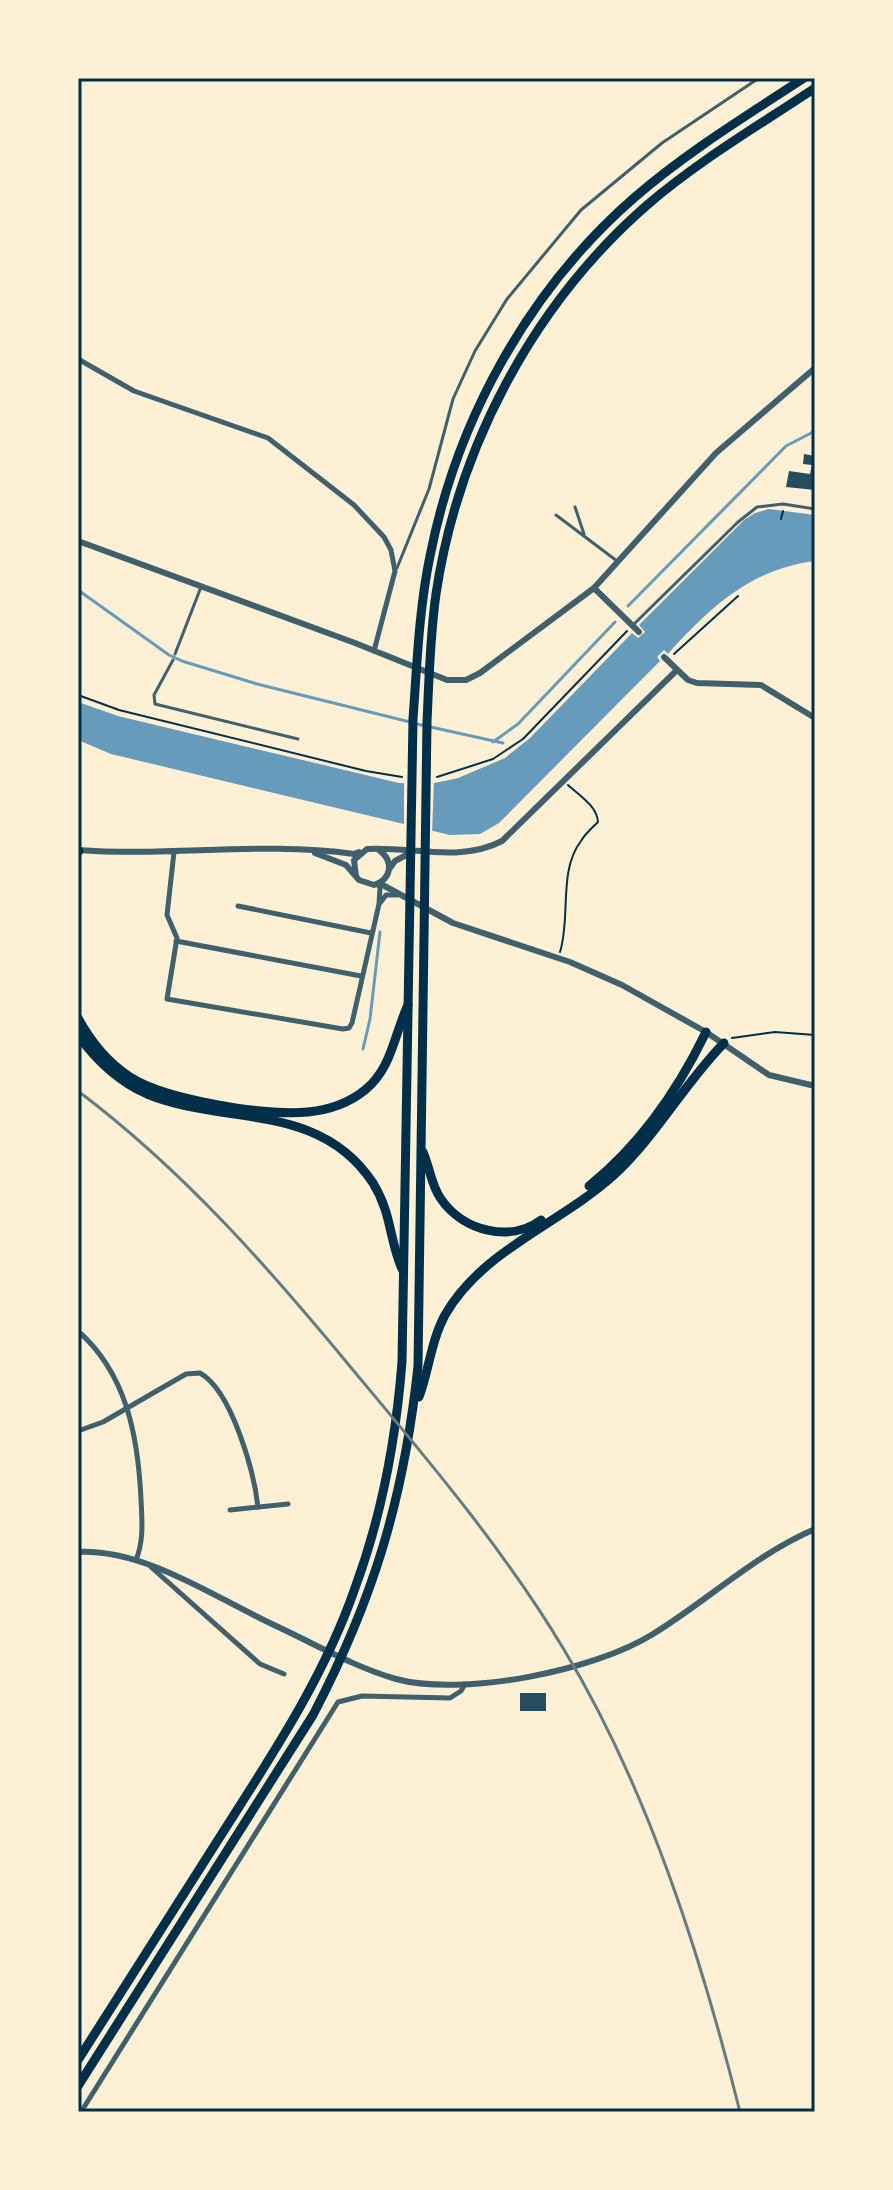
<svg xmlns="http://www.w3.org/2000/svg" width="893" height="2190" font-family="'Public Sans',sans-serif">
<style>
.water{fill:#669bbc}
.pier{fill:#fdf0d5}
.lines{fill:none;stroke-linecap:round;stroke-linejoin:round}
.stream{stroke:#669bbc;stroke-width:3}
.building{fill:#264d5e}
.path{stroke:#003049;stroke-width:2}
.service{stroke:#3f606c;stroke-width:3}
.minor{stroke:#3f606c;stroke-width:5}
.tertiary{stroke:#3f606c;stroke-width:6}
.trunk{stroke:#003049;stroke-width:9}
.rail{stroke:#657d81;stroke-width:3}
.neatline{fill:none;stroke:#003049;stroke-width:3}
</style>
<rect width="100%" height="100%" fill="#fdf0d5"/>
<path class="water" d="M769 509 815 515V561C751 569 709 608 668 654L664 650 657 657 660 661 499 823 480 834 450 835 111 754 78 740V702L118 716 399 783 430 784 458 778 505 758 530 738 632 633 638 638 645 632 639 625 744 520 755 513Z"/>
<path class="pier" d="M434 779 432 835 404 829V780Z"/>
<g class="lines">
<g class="stream">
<path d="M78 590 169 655 182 661 257 684 410 722"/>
<path d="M628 606 786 446 815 431"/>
<path d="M417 724 503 743"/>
<path d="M493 742 518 724 615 622"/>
<path d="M363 1049 370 1019 380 932"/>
</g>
</g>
<g class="building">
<path d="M804 454 815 456V490L786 487 789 471 810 474 812 465 803 464Z"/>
<rect x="520" y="1693" width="26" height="18"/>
</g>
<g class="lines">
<g class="path">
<path d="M781 519 783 511"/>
<path d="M674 654 738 596"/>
<path d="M78 695 119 710 366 771 402 777"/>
<path d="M437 777 493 759 523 739 627 631"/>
<path d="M560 952C571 917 558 871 581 841 585 834 592 828 598 822 597 806 579 795 568 785"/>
<path d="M732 1038 775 1032 815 1035"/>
</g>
<g class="service">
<path d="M575 507 584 534"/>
<path d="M556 515 617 561"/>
<path d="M397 568 429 489 453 399 475 351 507 299 581 210 662 143 759 78"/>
<path d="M632 626 738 522 757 507 783 504 815 509"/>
<path d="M175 654 201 587"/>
<path d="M173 660 154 695 155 704 298 739"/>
</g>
<g class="minor">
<path d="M78 359 134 391 268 438 354 505 384 537 391 550 395 571 374 651"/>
<path d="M174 852 167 915 177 938 167 999 343 1029 349 1028 352 1023 379 904 380 888 378 884"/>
<path d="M380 903 386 895H397"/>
<path d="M238 906 371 933"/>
<path d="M176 941 361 976"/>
<path d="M78 1331C127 1374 138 1437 141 1499 142 1521 144 1540 136 1560"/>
<path d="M78 1431 103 1422 186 1374 200 1373C232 1391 254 1472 258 1507"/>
<path d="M230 1510 288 1504"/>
<path d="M151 1567 260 1664 284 1674"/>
<path d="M81 2112 338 1702 362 1696 450 1698 461 1691 465 1684"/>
</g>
<g class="tertiary">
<path d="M78 541 355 643 447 680H466L480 673 594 588 716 453 815 368"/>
<path d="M594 588 639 632"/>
<path d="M664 657 688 680 697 683 761 685 815 718"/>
<path d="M78 850C170 857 262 841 354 854L359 852"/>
<path d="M315 853 346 865 359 880 374 885C392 879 394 861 379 850"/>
<path d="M390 868 395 861 412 852"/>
<path d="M356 876 354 860 367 849C411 846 460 863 502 841L677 670"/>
<path d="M379 883 453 923 570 962 622 985 706 1032 769 1075 815 1086"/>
<path d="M78 1552C145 1549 214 1597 274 1625 313 1643 354 1667 396 1679 463 1697 594 1671 653 1634 707 1601 756 1554 815 1529"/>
</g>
<g class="trunk">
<path d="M78 851H79"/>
<path d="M78 1018C91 1042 107 1062 130 1077 166 1100 265 1116 308 1112 328 1110 349 1103 365 1090 392 1068 394 1035 408 1005"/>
<path d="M78 1035C96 1060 118 1081 147 1094 225 1126 319 1101 373 1183 392 1214 389 1239 402 1269"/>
<path d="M423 1152C430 1168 431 1185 441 1199 463 1231 510 1243 541 1220"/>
<path d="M589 1186C640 1145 678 1090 706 1032"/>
<path d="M419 1397C429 1370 431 1341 445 1315 482 1250 560 1224 614 1175 656 1136 684 1084 724 1043"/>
<path d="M78 2060C127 1983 176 1906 225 1829 274 1752 325 1675 355 1588 382 1515 396 1439 402 1362L413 719C417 664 419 609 430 556 457 419 529 289 635 197 687 152 746 116 804 78"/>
<path d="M78 2086 313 1715C374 1598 404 1498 418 1366L427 722C429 679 430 636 436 594 458 447 533 305 646 206 698 161 758 126 815 88"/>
</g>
<path class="rail" d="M78 1091C184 1171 269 1268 353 1370 427 1459 503 1548 563 1648 647 1786 701 1956 740 2112"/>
</g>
<rect width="893" height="2190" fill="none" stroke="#fdf0d5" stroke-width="160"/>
<rect x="80" y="80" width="733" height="2030" class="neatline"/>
</svg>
